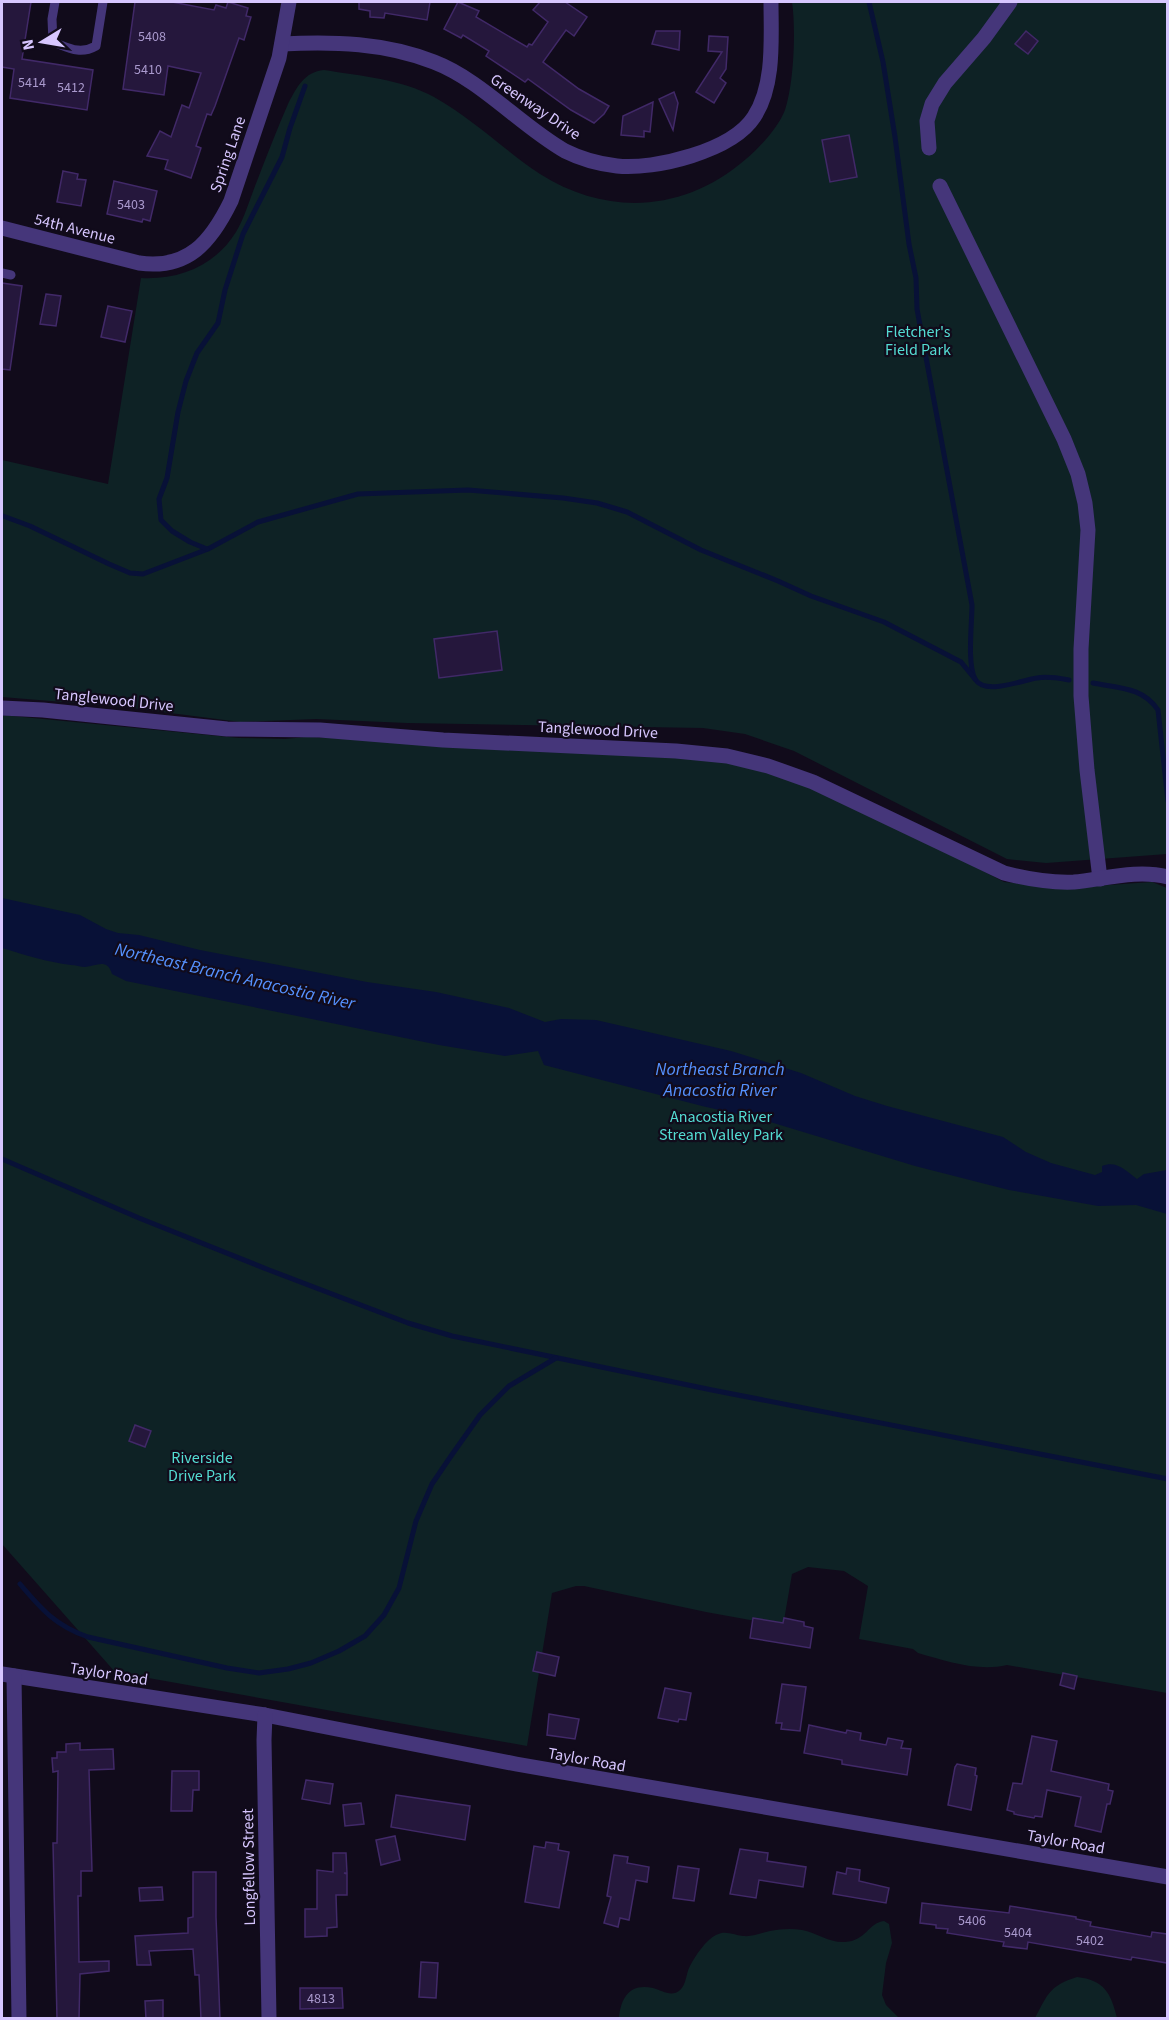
<svg xmlns="http://www.w3.org/2000/svg" width="1169" height="2020" font-family="'Source Sans 3',sans-serif">
<style>
.green{fill:#0e2225}
.water{fill:#081137}
.lines{fill:none;stroke-linecap:round;stroke-linejoin:round}
.stream{stroke:#081137;stroke-width:5}
.building{fill:#25173c;stroke:#412968;stroke-width:1.5}
.lane{stroke:#45367a;stroke-width:9}
.street{stroke:#45367a;stroke-width:15}
.labels{text-anchor:middle;stroke-width:4.5;stroke-linejoin:round;paint-order:stroke}
.number-label{font-size:14px;fill:#aa9ace}
.street-label{font-size:16px;fill:#d7c6ff;stroke:#110b1b}
.park-label{font-size:16px;fill:#54ddd3;stroke:#110b1b}
.water-label{font-size:18px;font-style:italic;fill:#5591fe;stroke:#110b1b}
</style>
<rect width="100%" height="100%" fill="#110b1b"/>
<g class="green">
<path d="M792 2H1167V854L1046 863 1007 859 794 751 745 734 703 728 407 723 316 719 240 722 124 707 2 697V460L108 484 141 278C179 280 215 266 236 232 245 217 250 198 257 181 267 155 277 129 288 104 297 87 304 72 324 70 361 76 401 79 434 97 472 118 504 150 540 174 608 217 685 212 746 159 760 147 778 128 785 110 794 83 796 29 792 2Z"/>
<path d="M2 715 239 738 285 739 306 737 688 752 794 779 949 853 1004 882 1065 888 1152 882 1167 888V1693L1007 1665C978 1672 946 1661 918 1653L913 1649 859 1639 868 1586 844 1571 808 1567 792 1574 783 1626 706 1612 584 1586H576L552 1593 527 1746 115 1672 2 1544Z"/>
<path d="M884 1921 889 1924 892 1943 886 1963 882 1995 886 2005 899 2018H619C621 1997 630 1983 653 1988 660 1990 668 1995 675 1993 687 1989 685 1975 690 1966 695 1956 706 1940 716 1935 726 1930 733 1935 743 1936 752 1937 761 1933 770 1931 780 1929 791 1928 802 1930 817 1933 829 1943 845 1942 866 1941 868 1923 884 1921Z"/>
<path d="M1077 1977C1104 1980 1111 1993 1117 2018H1035C1048 1994 1049 1986 1077 1977Z"/>
</g>
<path class="water" d="M2 898 80 915 106 929 118 933 139 935 200 950 367 982 436 992 509 1008 545 1022 561 1019 596 1020 731 1051 801 1073 855 1096 887 1106 1003 1137 1026 1152 1051 1163 1095 1175 1102 1172V1166C1117 1160 1126 1171 1137 1179L1144 1174 1167 1170V1214L1136 1205 1098 1206 1009 1190 915 1166 767 1121 702 1106 544 1065 538 1051 505 1056 439 1045 126 981 112 974C107 958 97 966 85 967 81 967 75 965 71 965 47 962 25 955 2 948Z"/>
<g class="lines">
<g class="stream">
<path d="M869 2 883 62 895 137 909 244 916 278 917 309 972 605C972 623 967 664 975 679 985 696 1022 680 1037 678 1048 676 1058 678 1069 680"/>
<path d="M3 516 30 526 109 564 130 573 143 574 208 549 258 522 358 494 468 490 563 498 597 503 627 512 701 550 778 581 811 596 884 622 961 662 975 679"/>
<path d="M207 549 190 542 172 531 161 520 159 499 167 478 178 412 186 381 197 353 218 323 225 290 243 234 282 157 290 128 305 86"/>
<path d="M1093 683C1118 688 1143 687 1158 710L1168 801"/>
<path d="M2 1159 139 1218 269 1270 408 1323 452 1336 712 1390 1168 1479"/>
<path d="M20 1584C42 1610 56 1626 88 1637L227 1668 259 1673 288 1669 311 1663 339 1651 365 1636 384 1615 399 1588 416 1521 432 1484 451 1456 480 1415 509 1386 556 1358"/>
</g>
</g>
<g class="building">
<path d="M2 2H31L22 59 93 70 87 110 10 98 14 69 2 67Z"/>
<path d="M135 2H172L214 10 216 5 226 8 228 2 248 8 246 16 251 17 244 40 239 38 215 106 211 115 207 114 196 146 201 148 191 178 165 169 168 160 147 156 160 131 171 137 182 105 189 108 201 73 168 66 164 95 123 89Z"/>
<path d="M359 2H430L427 20 385 13 384 18 370 17V11L359 9Z"/>
<path d="M458 2 479 11 476 17 527 47 529 44 532 45 548 22 533 10 540 2H565L587 17 574 36 566 30 543 62 579 89 609 106 604 114 594 123 571 110 528 79 525 82 486 56 489 51 463 35 461 38 444 29Z"/>
<path d="M656 31H680L679 50 652 44Z"/>
<path d="M1026 31 1038 41 1028 54 1015 44Z"/>
<path d="M709 36 728 37 726 69 720 78 726 83 714 103 696 92 722 52 708 51Z"/>
<path d="M674 92 678 103 673 130 659 99Z"/>
<path d="M653 102 650 132 644 131V137L621 135 623 116Z"/>
<path d="M849 135 857 177 830 182 822 140Z"/>
<path d="M63 171 78 174 77 179 86 180 81 206 57 202Z"/>
<path d="M114 181 157 191 150 221 143 219 142 222 107 214Z"/>
<path d="M2 283 22 286 10 370 2 369Z"/>
<path d="M46 294 61 296 56 326 40 324Z"/>
<path d="M108 306 132 311 125 342 101 337Z"/>
<path d="M497 631 502 670 439 678 434 639Z"/>
<path d="M135 1425 151 1431 145 1447 129 1441Z"/>
<path d="M753 1618 783 1623 784 1618 804 1622V1626L813 1628 810 1648 750 1638Z"/>
<path d="M537 1652 559 1657 555 1676 533 1671Z"/>
<path d="M1063 1673 1077 1676 1074 1689 1060 1685Z"/>
<path d="M782 1684 806 1687 800 1731 781 1729 782 1723H776Z"/>
<path d="M665 1688 691 1693 686 1720 679 1719 678 1722 658 1718Z"/>
<path d="M549 1714 579 1719 575 1739 547 1735Z"/>
<path d="M809 1725 846 1733 847 1730 861 1733 860 1740 886 1745 888 1738 903 1741 901 1748 911 1749 907 1775 842 1764V1760L804 1753Z"/>
<path d="M1032 1736 1057 1741 1051 1771 1109 1784 1108 1790 1113 1791 1110 1804H1107L1101 1832 1075 1826 1081 1797 1047 1790 1042 1817 1035 1816 1034 1818 1014 1814V1812L1007 1810 1013 1783 1022 1784Z"/>
<path d="M80 1743V1750L113 1749 114 1769 89 1770 92 1871H81V1896H78L79 1962 109 1961V1971L80 1974 79 2019H57L53 1843H57L58 1771 53 1772 52 1758H57V1752H66V1744Z"/>
<path d="M957 1764 976 1768 975 1775 977 1776 971 1810 948 1805 955 1767Z"/>
<path d="M172 1771H199V1790H193L192 1811H171Z"/>
<path d="M306 1780 333 1784 330 1804 302 1799Z"/>
<path d="M396 1795 470 1806 465 1840 391 1827Z"/>
<path d="M361 1803 364 1824 345 1826 343 1805Z"/>
<path d="M395 1836 400 1860 381 1865 376 1840Z"/>
<path d="M546 1842 559 1844 558 1850 569 1852 559 1908 525 1902 534 1846 545 1848Z"/>
<path d="M740 1849 768 1853 767 1861 806 1867 803 1887 759 1880 756 1898 730 1894Z"/>
<path d="M333 1853H346L347 1873H344L347 1874V1895H336L337 1927 327 1928V1936L305 1937V1909H317V1870L333 1872Z"/>
<path d="M614 1855 628 1857 627 1863 649 1867 647 1882 636 1880 629 1920 620 1918 618 1927 604 1923 611 1897 607 1896Z"/>
<path d="M678 1866 699 1869 694 1901 673 1898Z"/>
<path d="M847 1868 860 1870 859 1881 889 1888 886 1903 833 1894 837 1872 846 1874Z"/>
<path d="M193 1872H216V1917L220 2019H201L199 1975H195L193 1949 149 1951 151 1965H137L135 1936 188 1933V1918L193 1917Z"/>
<path d="M162 1887 163 1900 140 1901 139 1888Z"/>
<path d="M922 1903 1009 1913 1010 1906 1076 1917V1919L1091 1922 1090 1926 1151 1937 1152 1932 1167 1934V1963L1132 1957 1131 1960 1028 1942 1027 1949 1003 1946 1004 1942 947 1933 948 1929 936 1928V1925L920 1923Z"/>
<path d="M421 1962 438 1963 436 1998 419 1997Z"/>
<path d="M300 1988H342L343 2008 300 2009Z"/>
<path d="M163 2000V2018L146 2019 145 2001Z"/>
</g>
<g class="lines">
<g class="lane">
<path d="M55 2 52 19 53 42C69 48 80 55 96 46L103 2"/>
<path d="M2 273 11 275"/>
</g>
<g class="street">
<path d="M282 44C333 41 386 43 434 62 481 80 521 126 565 151 581 159 599 164 617 166 655 170 732 151 754 117 775 85 771 38 771 2"/>
<path d="M929 148 927 121 932 104 945 83 984 38 1010 2"/>
<path d="M940 186 1064 439 1078 474 1085 503 1088 530 1081 649V696L1087 770 1100 879"/>
<path d="M2 228 139 263C188 270 211 242 231 201L279 58 289 2"/>
<path d="M2 708 43 710 227 729 320 730 443 740 676 751 727 756 768 766 813 782 1004 873C1027 879 1049 883 1074 882 1104 879 1138 869 1168 877"/>
<path d="M2 1674 265 1715 516 1764 1168 1877"/>
<path d="M14 1676 19 2018"/>
<path d="M265 1715 264 1740 269 2018"/>
</g>
</g>
<g class="labels">
<g class="number-label">
<text x="152" y="41">5408</text>
<text x="148" y="74">5410</text>
<text x="32" y="87">5414</text>
<text x="71" y="92">5412</text>
<text x="131" y="209">5403</text>
<text x="972" y="1925">5406</text>
<text x="1018" y="1937">5404</text>
<text x="1090" y="1945">5402</text>
<text x="321" y="2003">4813</text>
</g>
<g class="street-label">
<text transform="translate(536 106) rotate(34)" y="6">Greenway Drive</text>
<text transform="translate(227 154) rotate(-71)" y="6">Spring Lane</text>
<text transform="translate(75 228) rotate(14)" y="6">54th Avenue</text>
<text transform="translate(114 699) rotate(6)" y="6">Tanglewood Drive</text>
<text transform="translate(598 729) rotate(3)" y="6">Tanglewood Drive</text>
<text transform="translate(109 1673) rotate(9)" y="6">Taylor Road</text>
<text transform="translate(587 1759) rotate(10)" y="6">Taylor Road</text>
<text transform="translate(1066 1841) rotate(10)" y="6">Taylor Road</text>
<text transform="translate(248 1867) rotate(-91)" y="6">Longfellow Street</text>
</g>
<g class="park-label">
<text x="918" y="337">Fletcher's<tspan x="918" dy="18">Field Park</tspan></text>
<text x="721" y="1122">Anacostia River<tspan x="721" dy="18">Stream Valley Park</tspan></text>
<text x="202" y="1463">Riverside<tspan x="202" dy="18">Drive Park</tspan></text>
</g>
<g class="water-label">
<text transform="translate(235 976) rotate(13)" y="6">Northeast Branch Anacostia River</text>
<text x="720" y="1075">Northeast Branch<tspan x="720" dy="21">Anacostia River</tspan></text>
</g>
</g>
<rect width="1169" height="2020" fill="none" stroke="#d7c6ff" stroke-width="6"/>
<g transform="translate(42 42) rotate(259)" stroke="#110b1b" stroke-width="4.5" paint-order="stroke">
<path d="M0-4.5L10 22L0 15L-10 22Z" fill="#d7c6ff"/>
<text y="-9" font-size="16" font-weight="bold" text-anchor="middle" fill="#d7c6ff">N</text>
</g>
</svg>
